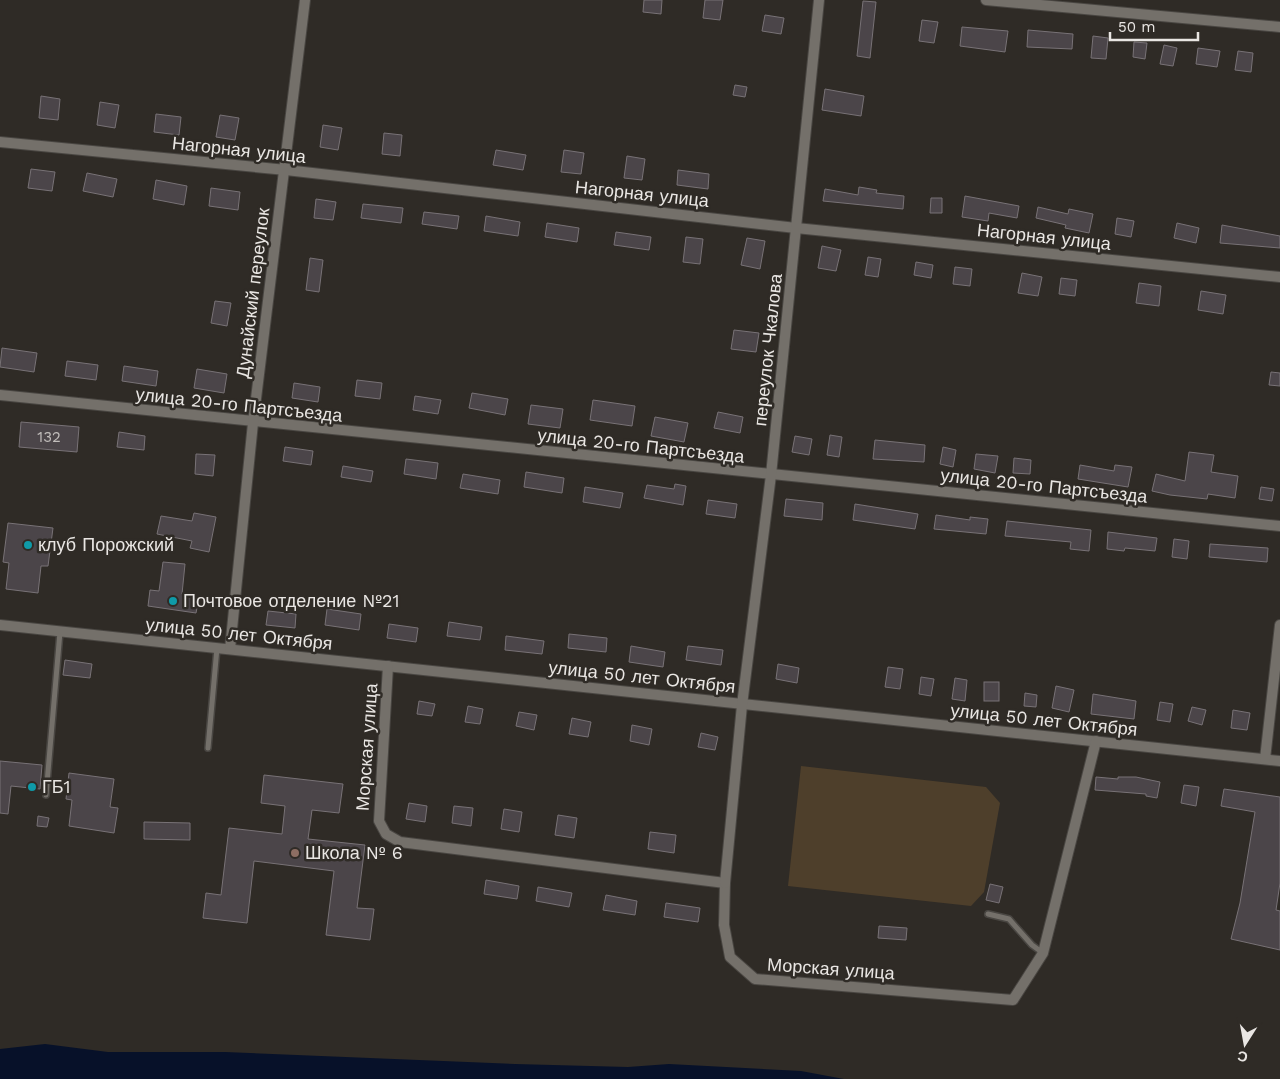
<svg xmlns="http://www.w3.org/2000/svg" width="1280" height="1079" font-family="'Work Sans',sans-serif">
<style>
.green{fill:#4e3f2b}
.water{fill:#071129}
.building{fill:#4b4549;stroke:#787276}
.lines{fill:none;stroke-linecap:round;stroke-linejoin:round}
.lane-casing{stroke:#494642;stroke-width:8}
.street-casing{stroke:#494642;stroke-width:12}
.lane{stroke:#74706a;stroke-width:5}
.street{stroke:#74706a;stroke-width:10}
.culture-dot{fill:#0f9aa8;stroke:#2f2b26;stroke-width:2}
.education-dot{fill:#8d6e63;stroke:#2f2b26;stroke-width:2}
.labels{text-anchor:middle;stroke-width:5;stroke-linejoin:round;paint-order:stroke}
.number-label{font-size:15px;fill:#c2bebc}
.street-label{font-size:18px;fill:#e9e6e3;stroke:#2f2b26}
.poi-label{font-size:18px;fill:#e9e6e3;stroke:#2f2b26;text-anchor:start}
</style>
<rect width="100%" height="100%" fill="#2f2b26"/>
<path class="green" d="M801 766 986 787 1000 803 984 892 971 906 788 886Z"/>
<path class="water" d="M45 1044 108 1052H225L515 1064 628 1067 669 1064 801 1071 844 1079H0V1049Z"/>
<g class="building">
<path d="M644 0H662L661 14 643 12Z"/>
<path d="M705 0H723L720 20 703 18Z"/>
<path d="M863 1 876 2 870 58 857 56Z"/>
<path d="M765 15 784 18 781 34 762 31Z"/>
<path d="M922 20 938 22 934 43 919 41Z"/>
<path d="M962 27 1008 31 1005 52 960 46Z"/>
<path d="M1028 30 1073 34 1072 49 1027 47Z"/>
<path d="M1093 36 1108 38 1106 59 1091 58Z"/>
<path d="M1134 42 1147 43 1145 59 1133 57Z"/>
<path d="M1164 45 1177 48 1173 66 1160 64Z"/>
<path d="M1198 48 1220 51 1217 67 1196 64Z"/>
<path d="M1238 51 1253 53 1251 72 1235 70Z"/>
<path d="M735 85 747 87 745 97 733 95Z"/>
<path d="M825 89 864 96 861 116 822 110Z"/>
<path d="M41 96 60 99 58 120 39 118Z"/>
<path d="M100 102 119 105 115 128 97 125Z"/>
<path d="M156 114 181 117 179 135 154 132Z"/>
<path d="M220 115 239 118 235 140 216 137Z"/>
<path d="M323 125 342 128 338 150 320 147Z"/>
<path d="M384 133 402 135 400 156 382 154Z"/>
<path d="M496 150 526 155 523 170 493 165Z"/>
<path d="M564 150 584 153 581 174 561 172Z"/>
<path d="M627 156 645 159 642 180 624 178Z"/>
<path d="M31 169 55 172 52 191 28 188Z"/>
<path d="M678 170 709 174 708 189 677 185Z"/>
<path d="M87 173 117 179 113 197 83 191Z"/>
<path d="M156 180 187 186 184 205 153 199Z"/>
<path d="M859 187 877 190 876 193 904 196 903 209 823 201 825 189 858 195Z"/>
<path d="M211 188 240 192 238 210 209 206Z"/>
<path d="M965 196 1019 206 1017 218 989 213 988 221 962 217Z"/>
<path d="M931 198H942V213H930Z"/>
<path d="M316 199 336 202 333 220 314 218Z"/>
<path d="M363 204 403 208 401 223 361 218Z"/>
<path d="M1038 207 1068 214 1069 209 1093 214 1089 233 1065 228 1066 225 1036 218Z"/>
<path d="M424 212 459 216 457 229 422 224Z"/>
<path d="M486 216 520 222 518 236 484 231Z"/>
<path d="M1117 218 1134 221 1131 237 1115 234Z"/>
<path d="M547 223 579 228 577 242 545 237Z"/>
<path d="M1177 223 1199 228 1196 243 1174 238Z"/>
<path d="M1222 225 1280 236V248L1220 243Z"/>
<path d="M616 232 651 237 649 250 614 245Z"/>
<path d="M686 237 703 239 700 264 683 262Z"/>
<path d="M747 238 765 241 760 269 741 265Z"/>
<path d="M822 246 841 250 836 271 818 268Z"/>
<path d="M868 257 881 259 878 277 865 275Z"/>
<path d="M310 258 323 260 319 292 306 290Z"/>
<path d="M916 262 933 265 931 278 914 275Z"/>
<path d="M955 267 972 269 970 286 953 284Z"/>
<path d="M1022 273 1042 277 1038 296 1018 293Z"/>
<path d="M1061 278 1077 280 1075 296 1059 294Z"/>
<path d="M1139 283 1161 286 1159 306 1136 303Z"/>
<path d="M1201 291 1226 295 1223 314 1198 310Z"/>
<path d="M215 301 231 303 227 326 211 323Z"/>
<path d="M734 330 759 333 756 352 731 349Z"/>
<path d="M2 348 37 353 34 372 0 367Z"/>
<path d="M67 361 98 365 96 380 65 376Z"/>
<path d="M124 366 158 371 156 386 122 381Z"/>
<path d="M197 369 227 374 224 393 194 388Z"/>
<path d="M1271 372 1280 373V386L1269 385Z"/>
<path d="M357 380 382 383 380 399 355 396Z"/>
<path d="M294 383 320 387 318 402 292 398Z"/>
<path d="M472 393 508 399 505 415 469 408Z"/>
<path d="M415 396 441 400 438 414 413 410Z"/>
<path d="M593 400 635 406 632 426 590 420Z"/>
<path d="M531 405 563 409 560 428 528 424Z"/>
<path d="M718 412 743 417 740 433 714 428Z"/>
<path d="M655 417 688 423 684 442 651 436Z"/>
<path d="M21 422 79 427 77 452 19 447Z"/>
<path d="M119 432 145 436 144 450 117 447Z"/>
<path d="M830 435 842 437 839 457 827 455Z"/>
<path d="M795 436 812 439 809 455 792 452Z"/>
<path d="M875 440 925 445 924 462 873 459Z"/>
<path d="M285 447 313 451 311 465 283 461Z"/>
<path d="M943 447 956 450 953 467 940 464Z"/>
<path d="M1189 452 1214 455 1211 472 1238 476 1235 498 1208 494 1207 499 1170 495 1152 491 1156 474 1185 481Z"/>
<path d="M196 454 215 455 213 476 195 474Z"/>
<path d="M976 454 998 456 995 473 974 469Z"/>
<path d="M1014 458 1031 460 1030 474 1013 473Z"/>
<path d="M406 459 438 463 436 479 404 474Z"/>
<path d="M1080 465 1114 471 1115 465 1132 467 1128 487 1078 479Z"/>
<path d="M343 466 373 471 371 482 341 477Z"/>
<path d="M526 472 564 478 562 493 524 487Z"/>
<path d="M463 474 500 480 498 494 460 488Z"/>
<path d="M675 484 686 486 683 505 644 498 647 485 674 489Z"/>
<path d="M585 487 623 493 620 508 583 502Z"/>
<path d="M1261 487 1274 489 1272 501 1259 499Z"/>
<path d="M786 499 823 503 822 520 784 516Z"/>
<path d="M708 500 737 504 735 518 706 514Z"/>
<path d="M855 504 918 514 915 529 853 520Z"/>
<path d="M194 513 216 517 209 552 190 548 192 541 157 534 161 516 192 521Z"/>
<path d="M936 515 970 520V517L988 519 986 534 934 529Z"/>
<path d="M1007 521 1091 530 1089 551 1070 549 1071 542 1005 536Z"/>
<path d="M8 523 53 528 48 566H41L38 593 6 589 9 563 3 562Z"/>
<path d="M1108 532 1157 538 1155 551 1125 548 1124 551 1107 549Z"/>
<path d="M1174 539 1189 541 1187 559 1172 557Z"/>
<path d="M1210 544 1268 548 1267 562 1209 557Z"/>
<path d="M163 562 185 564 182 594 199 597 196 613 148 606 150 590 159 591Z"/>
<path d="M327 609 361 614 359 630 325 625Z"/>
<path d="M268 611 296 614 295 628 266 625Z"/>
<path d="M449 622 482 627 480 640 447 636Z"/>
<path d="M389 624 418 628 416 642 387 638Z"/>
<path d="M569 634 607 638 606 652 568 648Z"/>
<path d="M506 636 544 641 542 654 505 650Z"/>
<path d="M631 646 665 652 663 667 629 662Z"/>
<path d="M688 646 723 650 721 665 686 660Z"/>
<path d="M65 660 92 664 90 678 63 675Z"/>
<path d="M778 664 799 668 797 683 776 679Z"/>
<path d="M888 667 903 669 900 689 885 687Z"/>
<path d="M921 677 934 679 931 696 919 694Z"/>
<path d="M955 678 967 680 965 701 952 699Z"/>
<rect x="984" y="682" width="15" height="19"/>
<path d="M1056 686 1074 690 1069 712 1052 708Z"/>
<path d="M1025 693 1037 695 1036 707 1024 706Z"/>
<path d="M1093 694 1136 701 1134 719 1091 714Z"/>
<path d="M419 701 435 704 432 716 417 714Z"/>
<path d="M1160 702 1173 704 1170 722 1157 720Z"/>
<path d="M468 706 483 709 480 724 465 722Z"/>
<path d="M1192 707 1206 710 1202 725 1188 721Z"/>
<path d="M1233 710 1250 713 1247 730 1231 728Z"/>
<path d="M519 712 537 715 534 730 516 726Z"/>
<path d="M572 718 591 722 588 737 569 734Z"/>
<path d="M632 725 652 729 649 745 630 741Z"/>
<path d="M701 733 718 737 715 750 698 747Z"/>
<path d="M0 761 42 765 40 789 11 786 8 814 0 813Z"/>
<path d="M69 773 114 779 110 807 118 808 114 833 69 826 72 800 66 799Z"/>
<path d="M264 775 343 784 339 813 312 810 308 839 365 845 357 908 374 909 370 940 326 935 334 871 254 861 247 923 203 918 206 893 221 895 229 828 282 834 285 806 261 803Z"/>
<path d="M1096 777 1118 779V777H1136L1160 782 1157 798 1146 796V794L1095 790Z"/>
<path d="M1184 785 1199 787 1196 806 1181 803Z"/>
<path d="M1224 789 1280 797V883L1276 910 1280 911V950L1231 939 1240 903 1255 812 1221 806Z"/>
<path d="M409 803 427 806 425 822 406 819Z"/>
<path d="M454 806 473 808 471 826 452 823Z"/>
<path d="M504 809 522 812 519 832 501 829Z"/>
<path d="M558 815 577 818 574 838 555 835Z"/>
<path d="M38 816 49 818 47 827 37 826Z"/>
<path d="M144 822 190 823V840L144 839Z"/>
<path d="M650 832 676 835 674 853 648 849Z"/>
<path d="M486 880 519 886 517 899 484 894Z"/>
<path d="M990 884 1003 887 999 903 986 900Z"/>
<path d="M538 887 572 893 569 907 536 901Z"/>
<path d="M606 895 637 901 635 915 603 910Z"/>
<path d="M666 903 700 908 698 922 664 917Z"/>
<path d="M879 926 907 928 906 940 878 938Z"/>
</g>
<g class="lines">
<defs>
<g id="lane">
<path d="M208 748 217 648"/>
<path d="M46 795 60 632"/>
<path d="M988 914 1009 919 1032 945 1043 953"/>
</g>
<g id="street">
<path d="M986 0 1280 27"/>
<path d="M0 142 286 170 796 228 1280 277"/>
<path d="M0 395 1280 526"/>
<path d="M0 625 1280 761"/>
<path d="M230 649 253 423 305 0"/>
<path d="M388 666 379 821 386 834 400 842 725 883 724 925 730 957 755 979 1013 1000 1043 953 1096 741"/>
<path d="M1265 759 1280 625"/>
<path d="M725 883 742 705 771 475 819 0"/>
</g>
</defs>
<use href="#lane" class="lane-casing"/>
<use href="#street" class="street-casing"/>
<use href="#lane" class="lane"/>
<use href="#street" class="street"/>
</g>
<g class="culture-dot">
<circle cx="28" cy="545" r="5"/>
<circle cx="173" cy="601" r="5"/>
<circle cx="32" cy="787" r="5"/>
</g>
<circle class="education-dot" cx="295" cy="853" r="5"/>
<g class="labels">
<g class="number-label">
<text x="49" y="442">132</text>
</g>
<g class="street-label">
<text transform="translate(239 150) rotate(6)" y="6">Нагорная улица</text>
<text transform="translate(642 194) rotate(6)" y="6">Нагорная улица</text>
<text transform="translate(1044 237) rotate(6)" y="6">Нагорная улица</text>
<text transform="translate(253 293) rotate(-83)" y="6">Дунайский переулок</text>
<text transform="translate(768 350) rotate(-84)" y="6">переулок Чкалова</text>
<text transform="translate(239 405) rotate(6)" y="6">улица 20-го Партсъезда</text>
<text transform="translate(641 446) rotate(6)" y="6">улица 20-го Партсъезда</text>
<text transform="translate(1044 486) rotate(6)" y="6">улица 20-го Партсъезда</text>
<text transform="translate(239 634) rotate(6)" y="6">улица 50 лет Октября</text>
<text transform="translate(642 677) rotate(6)" y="6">улица 50 лет Октября</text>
<text transform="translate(1044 720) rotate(6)" y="6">улица 50 лет Октября</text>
<text transform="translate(367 747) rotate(-86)" y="6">Морская улица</text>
<text transform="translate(831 969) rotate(4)" y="6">Морская улица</text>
</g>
<g class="poi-label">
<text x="38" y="551">клуб Порожский</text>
<text x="183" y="607">Почтовое отделение №21</text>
<text x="42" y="793">ГБ1</text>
<text x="305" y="859">Школа № 6</text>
</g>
</g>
<g transform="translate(1245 1044) rotate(191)" stroke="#2f2b26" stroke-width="4" paint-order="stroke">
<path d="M0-4L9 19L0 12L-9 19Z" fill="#e9e6e3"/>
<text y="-8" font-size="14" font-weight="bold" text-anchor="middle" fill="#e9e6e3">С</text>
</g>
<path d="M1110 32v8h88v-8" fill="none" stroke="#e9e6e3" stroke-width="2.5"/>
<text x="1118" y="32" font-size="15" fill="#e9e6e3" stroke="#2f2b26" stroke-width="4" paint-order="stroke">50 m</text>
</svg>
